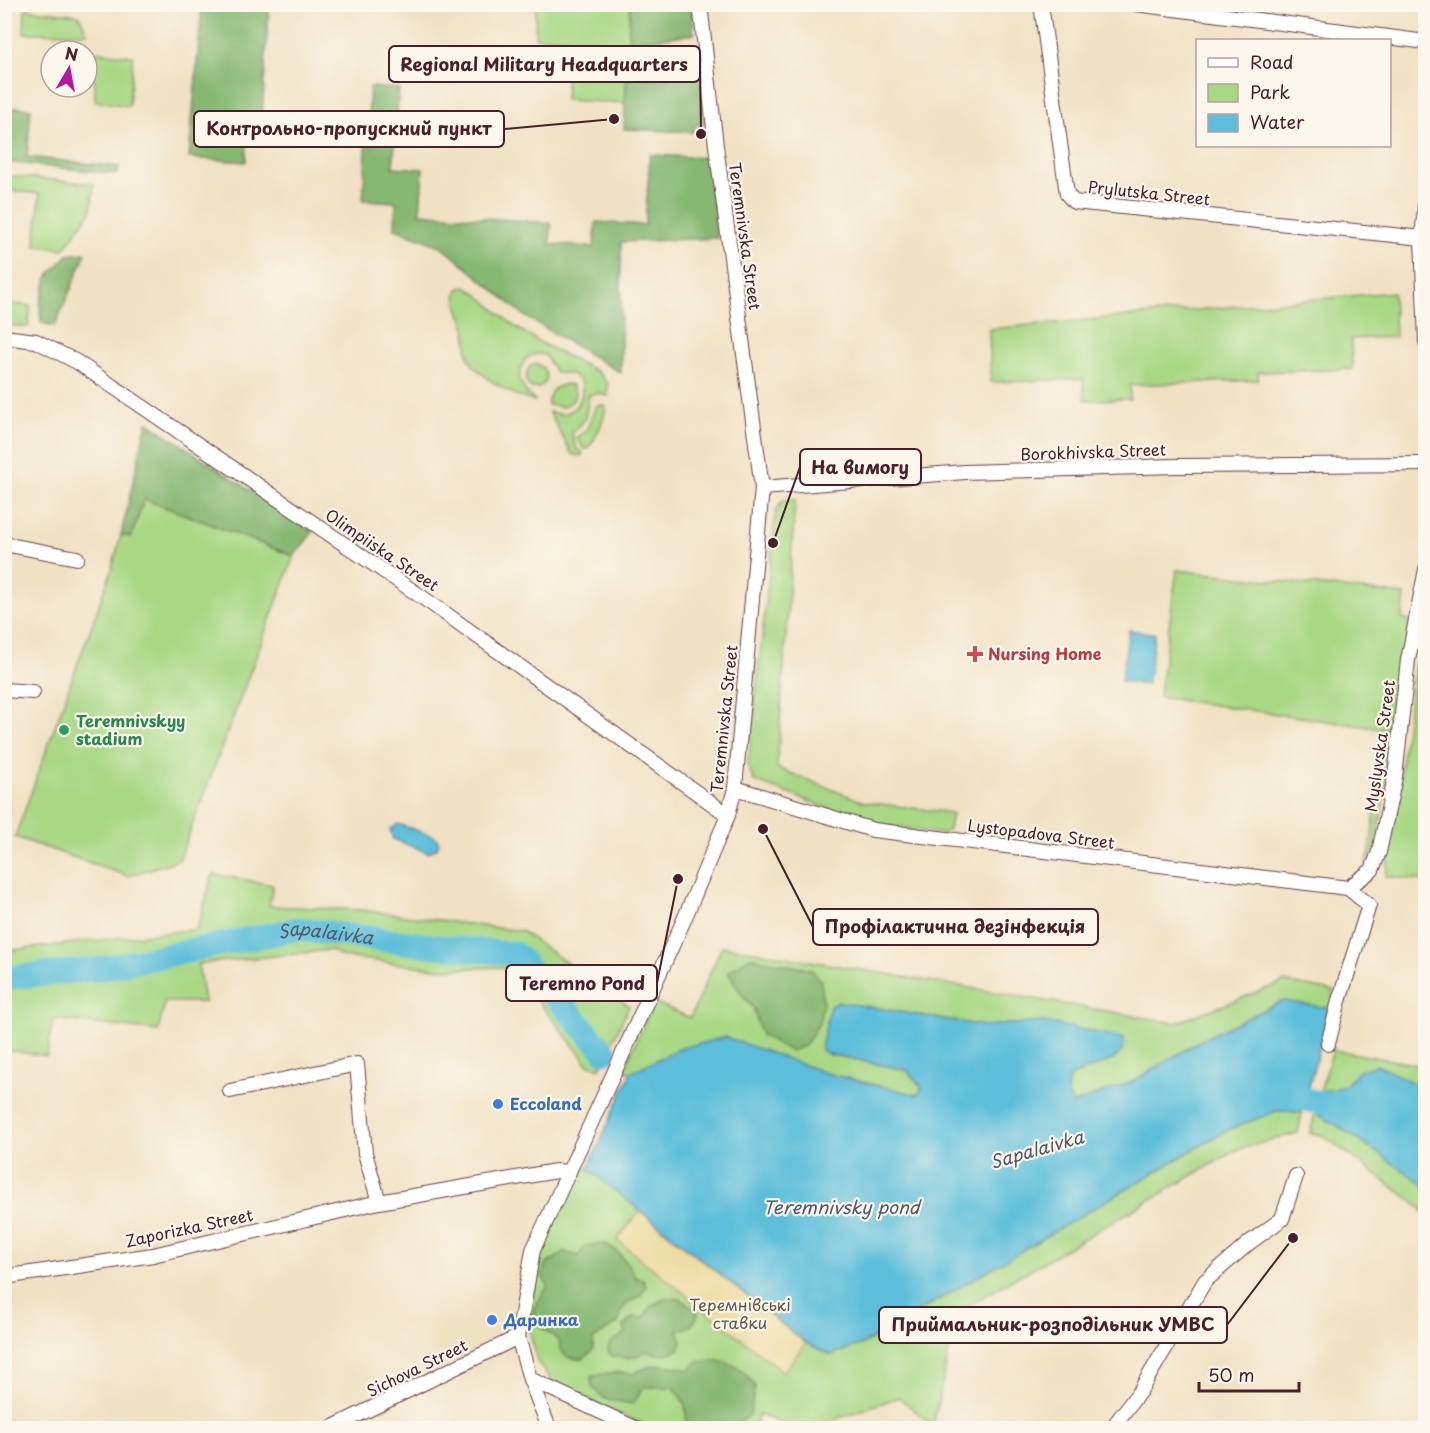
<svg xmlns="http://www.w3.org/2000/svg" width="1430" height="1433" font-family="'Playpen Sans',sans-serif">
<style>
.green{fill:#a9d885;stroke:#7a7c58;stroke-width:1.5}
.forest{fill:#86b872;stroke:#686c4e;stroke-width:1.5}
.sand{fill:#eeda9e;stroke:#9c7c64;stroke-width:1.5}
.water{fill:#5cbeda;stroke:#536e82;stroke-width:1.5}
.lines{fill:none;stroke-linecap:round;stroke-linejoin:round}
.river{stroke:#5cbeda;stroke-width:24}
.minor-casing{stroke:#633c42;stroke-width:16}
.minor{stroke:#fff;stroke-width:14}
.health-dot{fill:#e0444e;stroke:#fbf7ec;stroke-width:2}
.leisure-dot{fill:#2e9e5b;stroke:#fbf7ec;stroke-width:2}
.shop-dot{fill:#3f7fe0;stroke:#fbf7ec;stroke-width:2}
.labels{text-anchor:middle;stroke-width:4.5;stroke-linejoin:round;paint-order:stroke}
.street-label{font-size:16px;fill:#4a1f2b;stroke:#fbf7ec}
.health-label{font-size:16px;font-weight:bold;fill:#be3a42;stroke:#fbf7ec;text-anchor:start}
.leisure-label{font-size:16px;font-weight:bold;fill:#27864d;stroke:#fbf7ec;text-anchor:start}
.shop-label{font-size:16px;font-weight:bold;fill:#366cbe;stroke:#fbf7ec;text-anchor:start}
.park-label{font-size:16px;fill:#665646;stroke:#fbf7ec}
.water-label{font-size:18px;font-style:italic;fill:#505768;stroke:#fbf7ec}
.leader{fill:none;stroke:#4a1f2b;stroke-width:2}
.callout-dot{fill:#4a1f2b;stroke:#fbf7ec;stroke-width:2}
.callout{fill:#fbf7ec;stroke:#4a1f2b;stroke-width:2}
.callout-label{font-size:18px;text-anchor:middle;font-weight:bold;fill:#4a1f2b}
</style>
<rect width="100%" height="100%" fill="#fbf7ec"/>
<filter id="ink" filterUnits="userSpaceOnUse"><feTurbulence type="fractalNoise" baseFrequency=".0167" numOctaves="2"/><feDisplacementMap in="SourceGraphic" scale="12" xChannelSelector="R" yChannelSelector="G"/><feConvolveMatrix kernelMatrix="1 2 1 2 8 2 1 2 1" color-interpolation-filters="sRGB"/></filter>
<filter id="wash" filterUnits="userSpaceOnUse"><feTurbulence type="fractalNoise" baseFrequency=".008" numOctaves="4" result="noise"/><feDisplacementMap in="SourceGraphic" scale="24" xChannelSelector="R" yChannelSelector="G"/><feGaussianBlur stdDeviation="1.35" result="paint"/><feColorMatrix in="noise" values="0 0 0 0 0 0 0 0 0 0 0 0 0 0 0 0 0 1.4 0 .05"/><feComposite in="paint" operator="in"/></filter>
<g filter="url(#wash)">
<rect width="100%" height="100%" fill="#f0e1c3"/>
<g class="green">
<path d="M536 5H630L626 103 565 100 568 38 535 37Z"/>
<path d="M25 9 79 15 87 33H24Z"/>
<path d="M90 51 133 56 129 106 95 101V84Z"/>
<path d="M10 176 94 184 91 211 64 249 35 246 40 194 8 190Z"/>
<path d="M466 287 476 293 514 326 539 342 598 372 608 384V396L597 393 589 395 585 419 572 433 576 448 583 453 581 456 572 454 549 412C553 413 559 415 563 414 581 411 592 381 571 374 567 373 561 373 556 373L545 355C526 351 521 363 519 379L526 392 535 401C516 398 477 376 469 358 465 348 469 336 465 325 461 314 453 301 458 289Z"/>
<path d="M1393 292 1395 337 1351 339 1352 369 1258 372V380L1130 385V399L1085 400 1083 379 991 382 989 329Z"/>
<path d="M4 303 31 306 28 327 5 325Z"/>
<path d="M536 364 543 368 547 376 545 382 539 388H531L526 381 527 372 531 365Z"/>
<path d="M566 384 572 385 575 394 573 400 564 407 548 405C549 392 553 387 566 384Z"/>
<path d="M603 405 606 407C604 421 596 438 588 449L583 448 577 438 587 429 596 406Z"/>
<path d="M144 499 294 556 179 860 128 876 15 837 111 572 121 535 131 537Z"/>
<path d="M795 500 777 768 864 802 952 813 949 829 943 834 868 823 754 781 748 766 776 511 782 501Z"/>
<path d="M1177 570 1405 595 1402 619 1411 621 1395 746 1374 851 1366 863 1370 851 1374 819 1389 730 1159 697Z"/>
<path d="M1415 663 1426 665 1425 881 1386 876Z"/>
<path d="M213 874 273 885 269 906 361 910 521 931 629 1006 600 1068 589 1065 511 967 441 969 343 957 331 950 198 964 204 1002H165L158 1031 53 1019 47 1056 5 1050V951L197 929Z"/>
<path d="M722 946 1176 1023 1284 982 1334 991 1309 1087 1133 1098 1072 1104 1067 1091 1069 1077 1114 1059 1044 1022 984 1026 839 1002 821 1049 828 1054 907 1070 922 1088 917 1096 640 1211 617 1240 806 1343 733 1285 1211 1120 1277 1111 1302 1112 1298 1133 1236 1150 957 1312 933 1426 899 1397 810 1428H797L759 1415 754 1428H651L554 1384 537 1361 528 1323 540 1253 580 1166 588 1168 631 1073 624 1069 654 1002 690 1018Z"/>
<path d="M1333 1050 1425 1066V1144L1320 1091Z"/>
<path d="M1315 1113 1333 1123 1422 1183 1425 1188V1215L1420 1207 1322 1135 1310 1134Z"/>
</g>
<g class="forest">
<path d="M202 5H269L262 117H248L246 162 189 158Z"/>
<path d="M630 5H691L694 34 644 40 649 78 699 76 704 124 694 126V132L624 129Z"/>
<path d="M370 87 399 89 393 167 423 169 420 213 551 223 550 244 594 247 596 222 645 225 650 155 708 158 717 238 621 242V373L526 317 441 246 395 229 396 202 363 200Z"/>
<path d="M14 107 31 109 27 157 119 167 118 174 5 162Z"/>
<path d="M86 253 55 326 41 323 40 304 48 276 68 255Z"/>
<path d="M147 422 313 532 294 556 144 499 131 537 121 535Z"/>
<path d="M750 957 812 970 821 981 823 1002 819 1023 805 1046 790 1051 761 1035 754 1009 741 993 728 972Z"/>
<path d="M606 1244C620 1252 628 1262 635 1277L643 1279 646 1287 639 1297 628 1302 622 1310 618 1323 593 1339V1350L583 1359C568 1359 561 1357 559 1341L535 1322 533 1310 548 1286 542 1276 545 1265 565 1252 579 1256 585 1246Z"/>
<path d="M666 1298 681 1299 698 1312C695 1325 689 1328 678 1331L682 1341 679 1350 664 1355 644 1351C635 1360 625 1358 612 1356L608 1350 610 1343 626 1333 624 1326 633 1317 643 1318 651 1306Z"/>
<path d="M716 1360C737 1365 742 1368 755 1386L750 1414 741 1422 745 1428 687 1427 685 1404 674 1387H643L633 1404 605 1399 592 1387 591 1377C606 1372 619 1371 634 1374 652 1361 670 1365 690 1370L697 1362Z"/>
</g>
<path class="sand" d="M640 1211 806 1343 783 1372 617 1240Z"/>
<g class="water">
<path d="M1129 630 1155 634 1147 685 1121 681Z"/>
<path d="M398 824 436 837 439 843 437 848 428 853 393 839 390 830Z"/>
<path d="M1282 1001 1330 1008 1302 1112 1277 1111 1225 1131 865 1343 831 1355 806 1343 588 1169 631 1072 682 1048 726 1037 829 1074 917 1095 922 1088 907 1070 828 1054 821 1049 830 1006 839 1002 984 1026 1044 1022 1124 1038 1123 1050 1114 1059 1069 1077 1067 1091 1073 1104 1134 1081 1203 1039Z"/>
<path d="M1377 1065 1413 1083 1425 1086V1188L1422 1183 1333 1123 1315 1113 1320 1091 1332 1090 1346 1085 1359 1071Z"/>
</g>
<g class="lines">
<g class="river">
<path id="s1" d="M4 978 98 969 298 929 432 946 516 954 605 1052"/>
<path d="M1273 1091 1332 1106 1345 1114"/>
</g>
</g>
</g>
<g filter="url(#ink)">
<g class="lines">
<defs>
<g id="minor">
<path d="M1041 4 1067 194 1074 202 1422 238"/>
<path d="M1136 4 1426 42"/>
<path d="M1426 197 1422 238 1426 342"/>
<path d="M4 337 36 341 77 362 432 604 728 815"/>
<path d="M762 488 965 472 1176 466 1426 464"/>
<path d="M4 544 77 558"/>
<path d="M4 690 33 692"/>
<path d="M735 788 873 830 1348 888"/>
<path d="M1328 1044 1339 1001 1369 905 1348 888 1372 870 1379 852 1395 777 1408 660 1426 569"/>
<path d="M230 1091 357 1064 365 1153 379 1202"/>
<path d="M4 1277 153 1255 379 1202 556 1171 569 1172"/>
<path d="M530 1379 635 1428"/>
<path d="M331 1428 518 1337"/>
<path d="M549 1428 530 1379 518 1337 533 1250 683 922 728 815 735 788 762 488 716 146 700 4"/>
<path d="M1112 1428 1140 1391 1205 1281 1249 1243 1282 1219 1296 1176"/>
</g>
</defs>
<use href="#minor" class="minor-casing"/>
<use href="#minor" class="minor"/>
</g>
</g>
<path class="health-dot" d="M972 645h6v6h6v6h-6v6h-6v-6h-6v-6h6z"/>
<circle class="leisure-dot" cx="64" cy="730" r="6"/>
<g class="shop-dot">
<circle cx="498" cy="1104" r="6"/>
<circle cx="492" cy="1320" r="6"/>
</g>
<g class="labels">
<g class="street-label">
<text transform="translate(1149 193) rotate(6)" y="6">Prylutska Street</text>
<text transform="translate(745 236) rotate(82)" y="6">Teremnivska Street</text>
<text transform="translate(1093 452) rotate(-2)" y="6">Borokhivska Street</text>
<text transform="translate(382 550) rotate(34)" y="6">Olimpiiska Street</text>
<text transform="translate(724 719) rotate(-84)" y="6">Teremnivska Street</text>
<text transform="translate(1380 746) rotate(-82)" y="6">Myslyvska Street</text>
<text transform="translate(1041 834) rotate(7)" y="6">Lystopadova Street</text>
<text transform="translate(189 1228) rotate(-12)" y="6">Zaporizka Street</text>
<text transform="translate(417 1368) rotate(-26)" y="6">Sichova Street</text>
</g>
<g class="health-label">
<text x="988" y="660">Nursing Home</text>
</g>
<g class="leisure-label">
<text x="76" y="727">Teremnivskyy<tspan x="76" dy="18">stadium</tspan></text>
</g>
<g class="shop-label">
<text x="510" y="1110">Eccoland</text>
<text x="504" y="1326">Даринка</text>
</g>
<g class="park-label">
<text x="740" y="1311">Теремнівські<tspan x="740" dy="18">ставки</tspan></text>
</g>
<g class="water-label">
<text dy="6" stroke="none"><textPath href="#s1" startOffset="326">Sapalaivka</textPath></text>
<text transform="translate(1037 1150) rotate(-16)" y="6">Sapalaivka</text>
<text x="841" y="1214">Teremnivsky pond</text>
</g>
</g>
<path class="leader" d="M701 134L700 64M614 119L504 129M773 543L800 467M763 829L813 927M678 879L657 983M1293 1238L1227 1325"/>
<g class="callout-dot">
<circle cx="701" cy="134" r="6"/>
<circle cx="614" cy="119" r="6"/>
<circle cx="773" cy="543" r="6"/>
<circle cx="763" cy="829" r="6"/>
<circle cx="678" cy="879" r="6"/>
<circle cx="1293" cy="1238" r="6"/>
</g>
<g class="callout">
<rect x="389" y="46" width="311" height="36" rx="6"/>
<rect x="194" y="111" width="310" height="36" rx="6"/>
<rect x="800" y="449" width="121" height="36" rx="6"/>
<rect x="813" y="909" width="285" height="36" rx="6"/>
<rect x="506" y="965" width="151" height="36" rx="6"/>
<rect x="879" y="1307" width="348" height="36" rx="6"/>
</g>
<g class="callout-label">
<text x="544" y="71">Regional Military Headquarters</text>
<text x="349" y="135">Контрольно-пропускний пункт</text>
<text x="860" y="474">На вимогу</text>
<text x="955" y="933">Профілактична дезінфекція</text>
<text x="582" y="990">Teremno Pond</text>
<text x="1053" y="1331">Приймальник-розподільник УМВС</text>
</g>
<rect width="1430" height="1433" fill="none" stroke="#fbf7ec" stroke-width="24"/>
<rect x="1196" y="39" width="195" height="108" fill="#fbf7ec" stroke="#b4a19f" stroke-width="1.5"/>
<rect x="1208" y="58" width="30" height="9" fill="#ffffff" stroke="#b4a19f" stroke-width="1.5"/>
<text x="1250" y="69" font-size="18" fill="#4a1f2b">Road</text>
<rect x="1208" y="84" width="30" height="18" fill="#a9d885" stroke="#b4a19f" stroke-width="1.5"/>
<text x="1250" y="99" font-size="18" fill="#4a1f2b">Park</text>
<rect x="1208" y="114" width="30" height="18" fill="#5cbeda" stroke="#b4a19f" stroke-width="1.5"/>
<text x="1250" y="129" font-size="18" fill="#4a1f2b">Water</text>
<g transform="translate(69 69) rotate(10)"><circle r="28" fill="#fbf7ec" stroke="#b4a19f" stroke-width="1.5"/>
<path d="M0-4.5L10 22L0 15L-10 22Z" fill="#b5179e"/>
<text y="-9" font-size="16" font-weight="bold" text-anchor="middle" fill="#4a1f2b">N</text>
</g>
<path d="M1199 1382v9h100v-9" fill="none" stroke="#4a1f2b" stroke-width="3"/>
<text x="1208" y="1382" font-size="18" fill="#4a1f2b" stroke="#fbf7ec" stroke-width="4.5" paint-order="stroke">50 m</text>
</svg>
